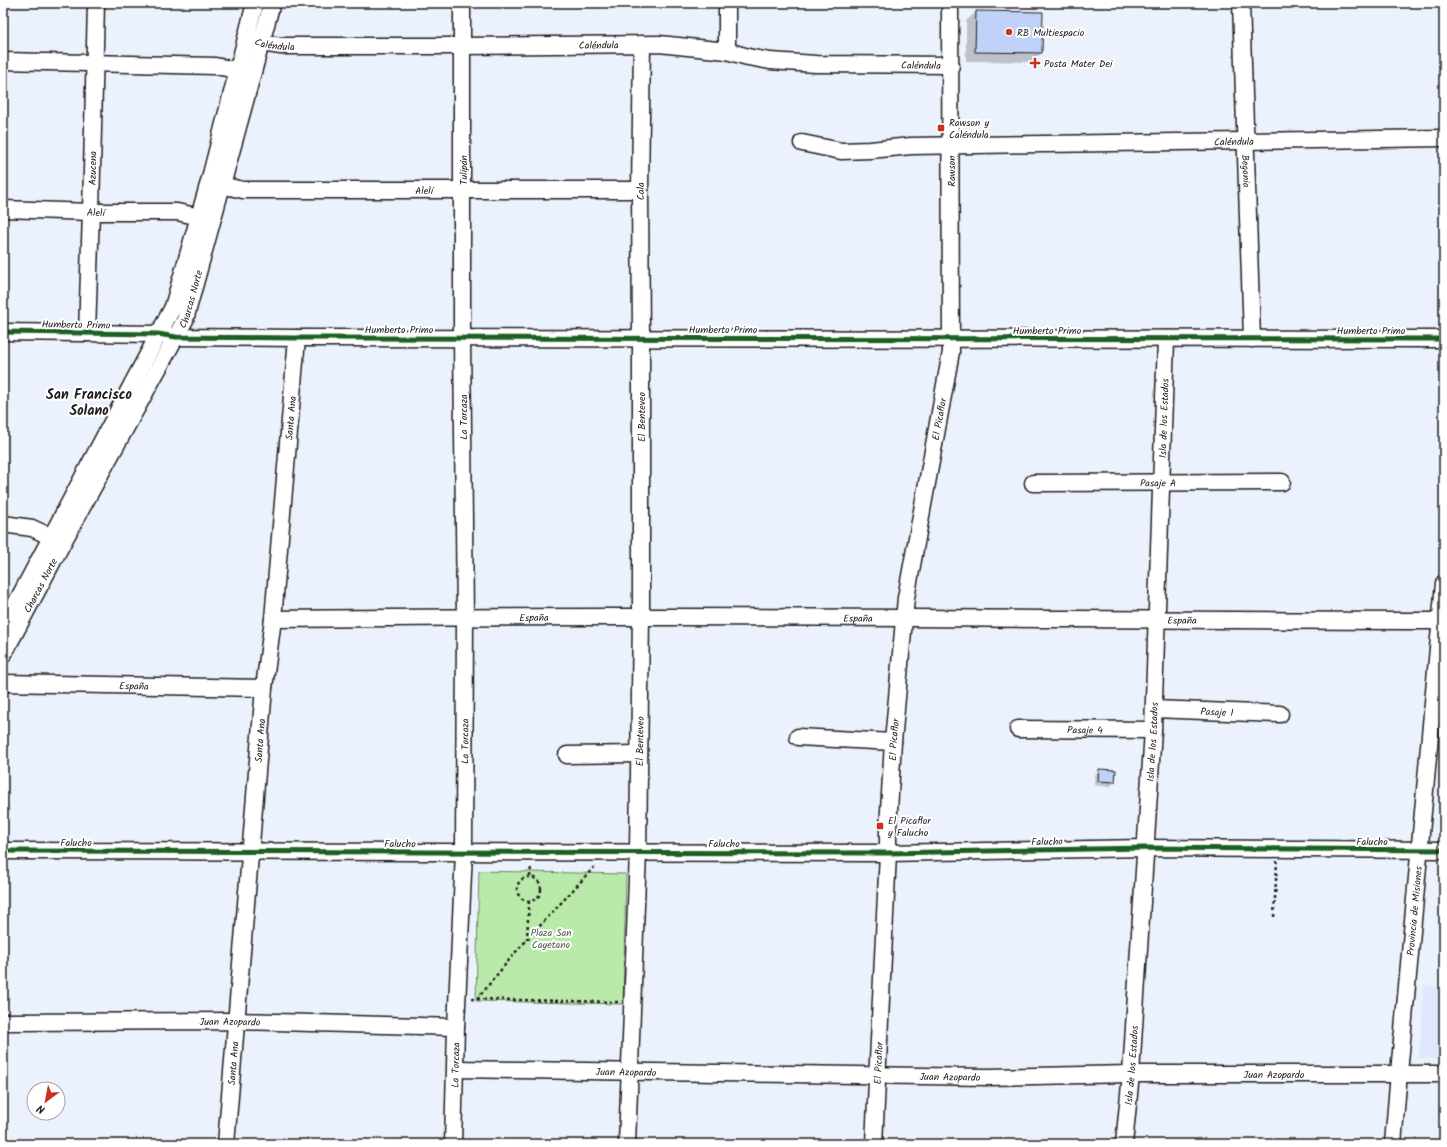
<svg xmlns="http://www.w3.org/2000/svg" width="1447" height="1147" font-family="Kalam,sans-serif">
<style>
.built{fill:#dfe8fc}
.green{fill:#baeaa9;stroke:#6b8362}
.shadow{fill:#0003}
.building{fill:#c1d2f8;stroke:#1c1c1c}
.lines{fill:none;stroke-linecap:round;stroke-linejoin:round}
.minor-casing{stroke:#1c1c1c;stroke-width:19}
.path{stroke:#1c1c1c;stroke-width:2.5;stroke-dasharray:3 3;stroke-linecap:butt}
.minor{stroke:#fff;stroke-width:16}
.cycleway-casing{stroke:#fff;stroke-width:8}
.cycleway{stroke:#1b5e20;stroke-width:5}
.poi-dot{fill:#c8321e;stroke:#fff;stroke-width:1.5}
.labels{text-anchor:middle;stroke-width:4;stroke-linejoin:round;paint-order:stroke}
.poi-label{font-size:10px;fill:#1c1c1c;stroke:#fff;text-anchor:start}
.street-label{font-size:10px;fill:#1c1c1c;stroke:#fff}
.park-label{font-size:10px;fill:#4b5a46;stroke:#fff}
.district-label{font-size:14px;font-weight:bold;fill:#1c1c1c;stroke:#fff}
</style>
<rect width="100%" height="100%" fill="#ecf2fd"/>
<filter id="ink" filterUnits="userSpaceOnUse"><feTurbulence type="fractalNoise" baseFrequency=".025" numOctaves="2"/><feDisplacementMap in="SourceGraphic" scale="8" xChannelSelector="R" yChannelSelector="G"/><feConvolveMatrix kernelMatrix="1 2 1 2 8 2 1 2 1" color-interpolation-filters="sRGB"/></filter>
<g filter="url(#ink)">
<path class="built" d="M1424 985 1444 987V1059L1419 1058Z"/>
<path class="green" d="M479 871 626 874 623 1004 476 1001Z"/>
<g class="shadow">
<path d="M976 12 1041 53 1032 62 966 61V21Z"/>
<path d="M1099 770 1115 771 1114 782 1110 787 1094 785 1095 775Z"/>
</g>
<g class="building">
<path d="M976 11 1043 12 1042 53 975 52Z"/>
<path d="M1099 769 1116 770 1115 782 1098 781Z"/>
</g>
<g class="lines">
<defs>
<g id="minor">
<path id="s1" d="M1241 3 1252 339"/>
<path id="s2" d="M247 35 261 43 281 46H462L659 44 727 51 748 57 770 61 816 64 951 65"/>
<path d="M727 51V3"/>
<path d="M3 61 215 66 248 72"/>
<path id="s3" d="M802 143 841 151 870 150 911 146 1444 138"/>
<path id="s4" d="M212 183 243 190H640"/>
<path id="s5" d="M3 209 91 212H177L209 219"/>
<path d="M3 332 158 334 176 337 297 338 1444 339"/>
<path id="s6" d="M87 333 91 212 96 3"/>
<path id="s7" d="M1033 483 1282 482"/>
<path d="M3 524 32 528 60 541"/>
<path id="s8" d="M273 619C663 614 1054 620 1444 621"/>
<path d="M3 628 173 307 209 182 255 3"/>
<path id="s9" d="M3 655 63 542 185 320 272 3"/>
<path id="s10" d="M3 683 264 688"/>
<path id="s11" d="M1154 709 1280 714"/>
<path id="s12" d="M1018 729 1153 730"/>
<path d="M798 737 893 742"/>
<path d="M567 755 639 754"/>
<path d="M3 851 888 853 1145 848 1444 850"/>
<path id="s13" d="M3 1022 236 1021 456 1027"/>
<path id="s14" d="M456 1069 988 1077 1131 1074H1444"/>
<path id="s15" d="M226 1144 264 688 273 619 297 338"/>
<path id="s16" d="M453 1144 456 1027 464 852 465 617 462 338V3"/>
<path id="s17" d="M627 1144 638 852 641 616V338L640 190 642 44"/>
<path id="s18" d="M874 1144 888 853V828L893 742 906 598 951 352 950 3"/>
<path id="s19" d="M1124 1144 1131 1074 1153 730 1166 339"/>
<path id="s20" d="M1393 1144 1399 1073 1444 583"/>
</g>
</defs>
<use href="#minor" class="minor-casing"/>
<g class="path">
<path d="M530 877 531 866"/>
<circle cx="529" cy="889" r="12"/>
<path d="M1274 917 1277 861"/>
<path d="M527 940 529 900"/>
<path d="M471 999 618 1002"/>
<path d="M477 999 514 954 595 866"/>
</g>
<use href="#minor" class="minor"/>
<defs>
<g id="cycleway">
<path d="M3 332 158 334 176 337 297 338 1444 339"/>
<path d="M3 851 888 853 1145 848 1444 850"/>
</g>
</defs>
<use href="#cycleway" class="cycleway-casing"/>
<use href="#cycleway" class="cycleway"/>
</g>
</g>
<g class="poi-dot">
<circle cx="1009" cy="32" r="4"/>
<path d="M1033 57h4v4h4v4h-4v4h-4v-4h-4v-4h4z"/>
<rect x="937" y="124" width="8" height="8" rx="2"/>
<rect x="876" y="822" width="8" height="8" rx="2"/>
</g>
<g class="labels">
<g class="poi-label">
<text x="1017" y="36">RB Multiespacio</text>
<text x="1044" y="67">Posta Mater Dei</text>
<text x="949" y="126">Rawson y<tspan x="949" dy="12">Caléndula</tspan></text>
<text x="888" y="824">El Picaflor<tspan x="888" dy="12">y Falucho</tspan></text>
</g>
<g class="street-label">
<text dy="4" stroke="none"><textPath href="#s2" startOffset="30">Caléndula</textPath></text>
<text dy="4" stroke="none"><textPath href="#s2" startOffset="354">Caléndula</textPath></text>
<text dy="4" stroke="none"><textPath href="#s2" startOffset="678">Caléndula</textPath></text>
<text dy="4" stroke="none"><textPath href="#s3" startOffset="433">Caléndula</textPath></text>
<text dy="4" stroke="none"><textPath href="#s6" startOffset="165">Azucena</textPath></text>
<text transform="translate(463 170) rotate(-90)" y="4">Tulipán</text>
<text transform="translate(951 171) rotate(-90)" y="4">Rawson</text>
<text dy="4" stroke="none"><textPath href="#s1" startOffset="168">Begonia</textPath></text>
<text dy="4" stroke="none"><textPath href="#s4" startOffset="213">Alelí</textPath></text>
<text dy="4" stroke="none"><textPath href="#s17" startOffset="953">Cala</textPath></text>
<text dy="4" stroke="none"><textPath href="#s5" startOffset="93">Alelí</textPath></text>
<text dy="4" stroke="none"><textPath href="#s9" startOffset="403">Charcas Norte</textPath></text>
<text transform="translate(76 324) rotate(1)" y="4">Humberto Primo</text>
<text x="399" y="333">Humberto Primo</text>
<text x="723" y="333">Humberto Primo</text>
<text x="1047" y="334">Humberto Primo</text>
<text x="1371" y="334">Humberto Primo</text>
<text transform="translate(463 417) rotate(-90)" y="4">La Torcaza</text>
<text transform="translate(641 417) rotate(-90)" y="4">El Benteveo</text>
<text dy="4" stroke="none"><textPath href="#s15" startOffset="729">Santa Ana</textPath></text>
<text dy="4" stroke="none"><textPath href="#s19" startOffset="727">Isla de los Estados</textPath></text>
<text dy="4" stroke="none"><textPath href="#s18" startOffset="729">El Picaflor</textPath></text>
<text dy="4" stroke="none"><textPath href="#s7" startOffset="125">Pasaje A</textPath></text>
<text dy="4" stroke="none"><textPath href="#s9" startOffset="79">Charcas Norte</textPath></text>
<text dy="4" stroke="none"><textPath href="#s8" startOffset="261">España</textPath></text>
<text dy="4" stroke="none"><textPath href="#s8" startOffset="585">España</textPath></text>
<text dy="4" stroke="none"><textPath href="#s8" startOffset="909">España</textPath></text>
<text dy="4" stroke="none"><textPath href="#s10" startOffset="131">España</textPath></text>
<text dy="4" stroke="none"><textPath href="#s11" startOffset="63">Pasaje 1</textPath></text>
<text dy="4" stroke="none"><textPath href="#s12" startOffset="67">Pasaje 4</textPath></text>
<text dy="4" stroke="none"><textPath href="#s18" startOffset="405">El Picaflor</textPath></text>
<text dy="4" stroke="none"><textPath href="#s15" startOffset="405">Santa Ana</textPath></text>
<text dy="4" stroke="none"><textPath href="#s16" startOffset="403">La Torcaza</textPath></text>
<text dy="4" stroke="none"><textPath href="#s17" startOffset="403">El Benteveo</textPath></text>
<text dy="4" stroke="none"><textPath href="#s19" startOffset="403">Isla de los Estados</textPath></text>
<text transform="translate(1047 841) rotate(-1)" y="4">Falucho</text>
<text x="1372" y="845">Falucho</text>
<text x="76" y="846">Falucho</text>
<text x="400" y="847">Falucho</text>
<text x="724" y="847">Falucho</text>
<text dy="4" stroke="none"><textPath href="#s20" startOffset="234">Provincia de Misiones</textPath></text>
<text dy="4" stroke="none"><textPath href="#s13" startOffset="227">Juan Azopardo</textPath></text>
<text dy="4" stroke="none"><textPath href="#s18" startOffset="81">El Picaflor</textPath></text>
<text dy="4" stroke="none"><textPath href="#s15" startOffset="81">Santa Ana</textPath></text>
<text dy="4" stroke="none"><textPath href="#s16" startOffset="79">La Torcaza</textPath></text>
<text dy="4" stroke="none"><textPath href="#s19" startOffset="79">Isla de los Estados</textPath></text>
<text dy="4" stroke="none"><textPath href="#s14" startOffset="170">Juan Azopardo</textPath></text>
<text dy="4" stroke="none"><textPath href="#s14" startOffset="818">Juan Azopardo</textPath></text>
<text dy="4" stroke="none"><textPath href="#s14" startOffset="494">Juan Azopardo</textPath></text>
</g>
<g class="park-label">
<text x="551" y="936">Plaza San<tspan x="551" dy="12">Cayetano</tspan></text>
</g>
<g class="district-label">
<text x="89" y="399">San Francisco<tspan x="89" dy="16">Solano</tspan></text>
</g>
</g>
<rect width="1447" height="1147" fill="none" stroke="#fff" stroke-width="16"/>
<rect x="8" y="8" width="1431" height="1131" fill="none" stroke="#1c1c1c" stroke-width="1.5" filter="url(#ink)"/>
<g transform="translate(46 1101) rotate(212)"><circle r="19" fill="#ffffff" stroke="#a4a4a4"/>
<path d="M0-3L7 15L0 10L-7 15Z" fill="#c8321e"/>
<text y="-6" font-size="11" font-weight="bold" text-anchor="middle" fill="#1c1c1c">N</text>
</g>
</svg>
